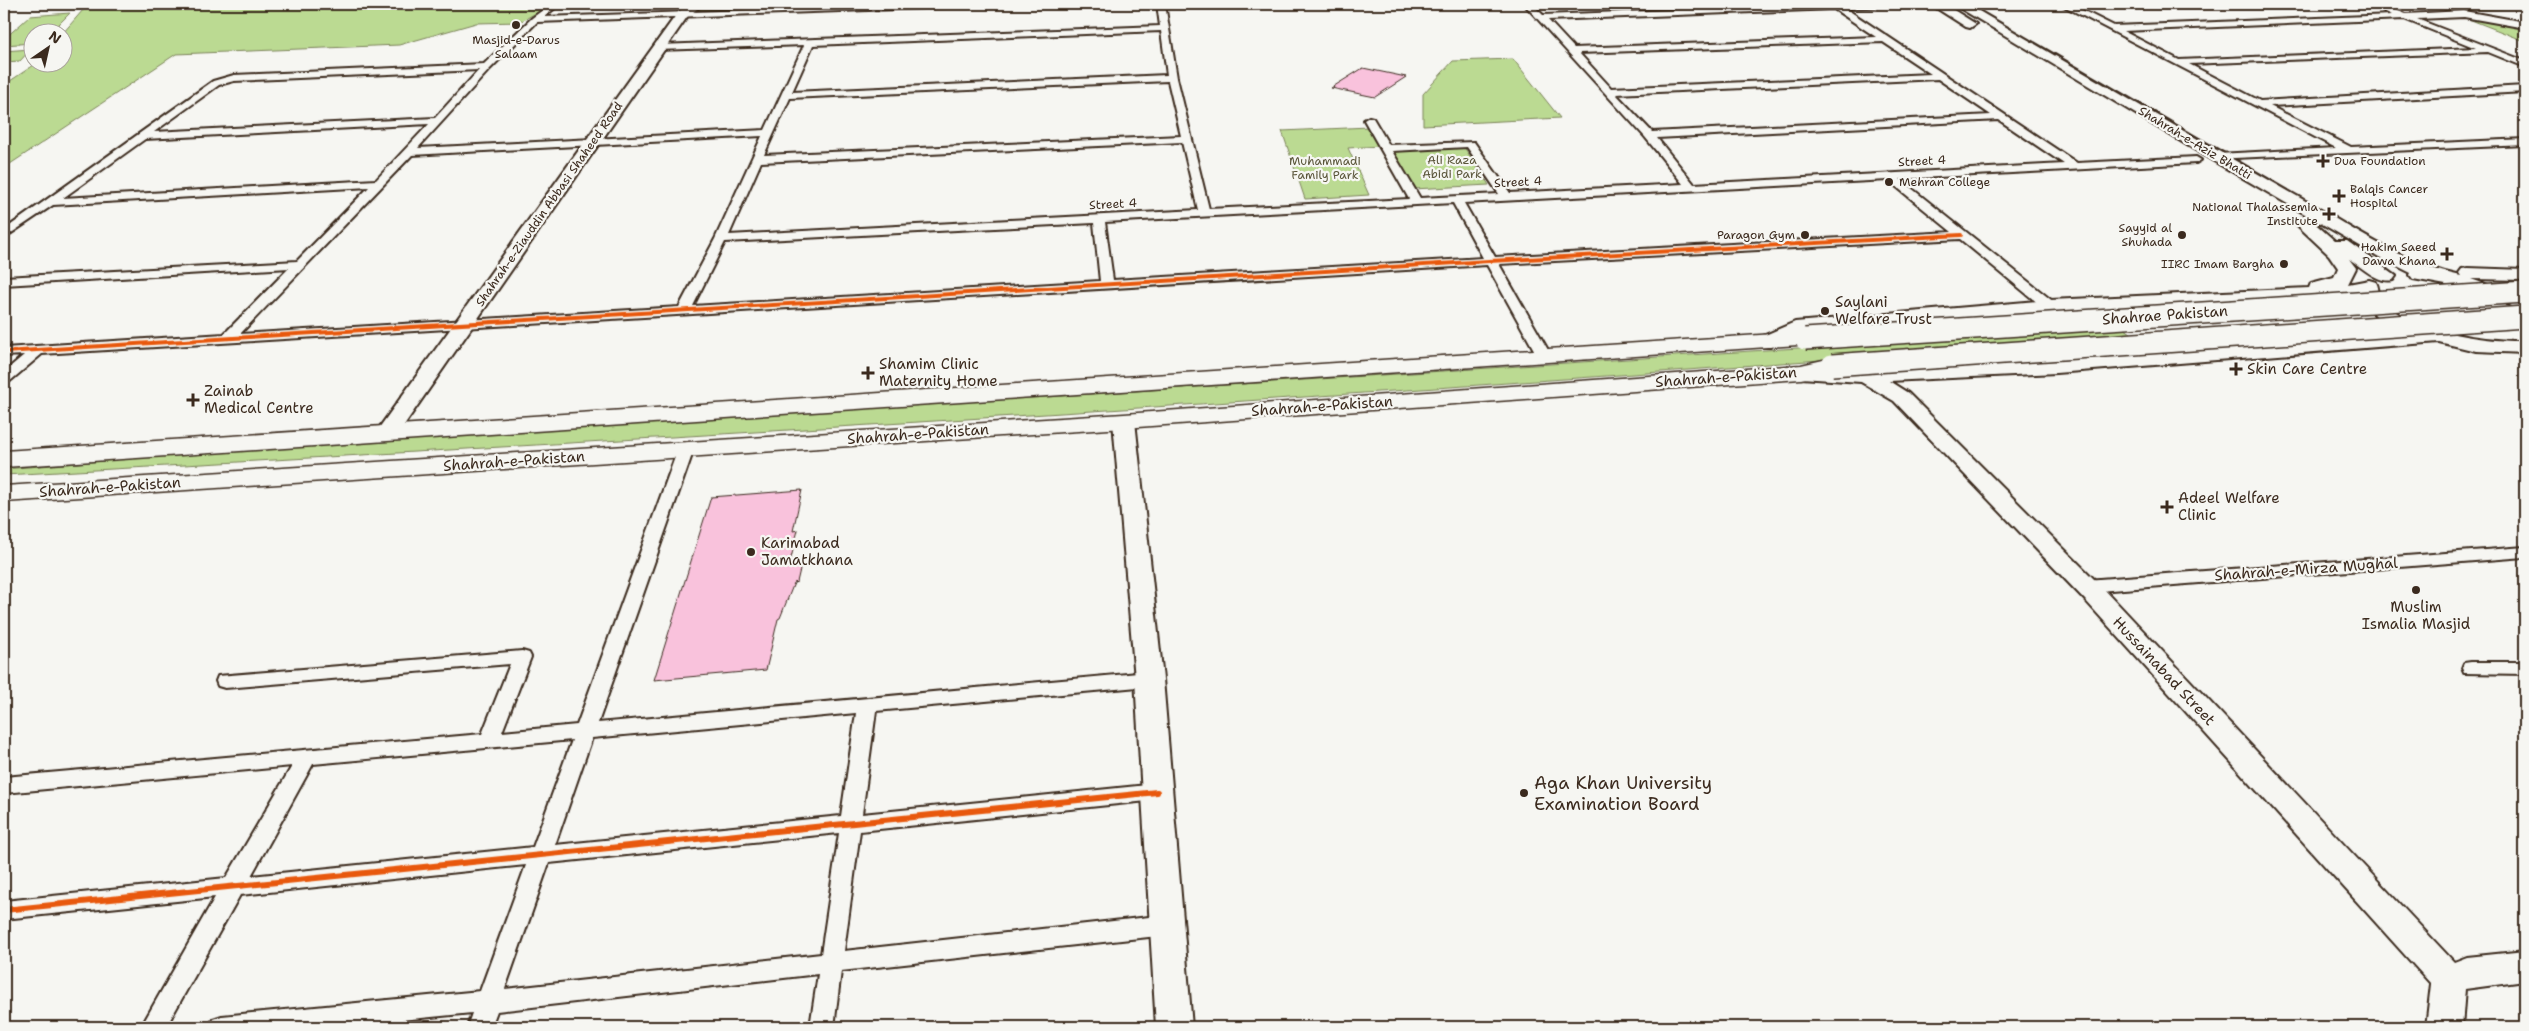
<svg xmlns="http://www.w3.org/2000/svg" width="2529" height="1031" font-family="'Shantell Sans',sans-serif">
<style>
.green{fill:#bbda92;stroke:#7b8258}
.building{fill:#f9c2dc;stroke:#3b2a1e}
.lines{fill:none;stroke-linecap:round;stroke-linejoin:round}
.street-casing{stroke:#3b2a1e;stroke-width:4}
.secondary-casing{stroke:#3b2a1e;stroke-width:4}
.highway-casing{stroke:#3b2a1e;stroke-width:3}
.street{fill:#f6f6f2;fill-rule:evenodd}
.secondary{fill:#f6f6f2;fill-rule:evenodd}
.highway{fill:#f6f6f2;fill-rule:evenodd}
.highway-bridge-casing{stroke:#3b2a1e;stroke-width:24;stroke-linecap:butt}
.highway-bridge{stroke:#f6f6f2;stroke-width:21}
.cycleway-far1-casing{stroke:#f6f6f2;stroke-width:6}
.cycleway-casing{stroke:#f6f6f2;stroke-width:9}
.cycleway-far1{stroke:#e8590c;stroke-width:4}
.cycleway{stroke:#e8590c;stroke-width:6}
.poi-dot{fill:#3b2a1e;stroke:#f6f6f2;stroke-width:2}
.labels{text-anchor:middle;stroke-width:4.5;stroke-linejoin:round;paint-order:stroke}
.far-poi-label{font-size:12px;fill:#3b2a1e;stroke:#f6f6f2;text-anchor:end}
.far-street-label{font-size:12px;fill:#3b2a1e;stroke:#f6f6f2}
.far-park-label{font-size:12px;fill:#5b563b;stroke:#f6f6f2}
.poi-label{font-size:15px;fill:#3b2a1e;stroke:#f6f6f2;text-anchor:start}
.street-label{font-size:15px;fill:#3b2a1e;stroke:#f6f6f2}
.near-poi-label{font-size:18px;fill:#3b2a1e;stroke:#f6f6f2;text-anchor:start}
</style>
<rect width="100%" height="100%" fill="#f6f6f2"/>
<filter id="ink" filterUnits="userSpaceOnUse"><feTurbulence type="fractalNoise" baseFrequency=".02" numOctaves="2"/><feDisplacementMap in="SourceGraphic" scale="10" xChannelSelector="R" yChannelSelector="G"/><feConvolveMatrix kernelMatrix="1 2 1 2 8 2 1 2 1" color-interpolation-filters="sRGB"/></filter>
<g filter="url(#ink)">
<g class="green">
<path d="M110 4H552L520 22 476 23 399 45 176 54 4 168V85L37 63 62 62 63 33 83 10Z"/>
<path d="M697 4H981L683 14Z"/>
<path d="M2431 4H2514L2525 8 2447 10Z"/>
<path d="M70 13 51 32H32V43L4 45V39L30 16Z"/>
<path d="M2461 16 2525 28V41Z"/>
<path d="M31 49 20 61 4 62V51Z"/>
<path d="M1513 59 1560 118 1423 125V94L1453 61Z"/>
<path d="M1369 127 1379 146 1348 148 1369 195 1305 199 1282 131Z"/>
<path d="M1464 147 1489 185 1413 189 1393 150Z"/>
<path d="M2122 327 2134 335C1425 394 714 436 4 475V469L271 447Z"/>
</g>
<g class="building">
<path d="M1363 68 1406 77 1375 97 1331 88Z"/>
<path d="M802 490 793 531 798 530 790 562 802 561 797 582 794 583 780 618 778 619 766 670 654 680 711 497Z"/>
</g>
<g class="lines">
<defs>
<g id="street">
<path d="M551 4H560L544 17 919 4H985L981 6 537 22 490 69 418 148 765 130 804 45 657 50V46L660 45 1160 26 1157 4H1165L1177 78 1209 209 1409 199 1364 120 1369 117 1373 118 1389 145 1474 142 1510 193 1683 184 1645 137 1524 4H1532L1543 15 1829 4H1893L1889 6 1845 8 2077 163 2196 157 2201 160 2196 163 1900 179 2055 303 2056 306 2050 310 2045 309 1960 239 1499 264 1552 357 1545 361 1538 357 1487 265 42 354 9 382 4 383V372L24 355 4 356V348L224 334 289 268 4 285V277L297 261 369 187 53 205 4 238V230L213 81 234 75 484 64 532 18ZM1834 9 1876 37 1574 48 1548 20ZM1161 31 1167 75 792 92 813 45ZM1883 42 1931 74 1611 88 1579 53ZM479 70 435 118 154 132 219 85 234 81ZM1938 79 1991 115 1652 132 1616 94ZM1168 81 1181 136 764 155 790 98ZM1999 120 2064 164 1694 184 1657 138ZM429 124 376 180 63 198 145 139ZM762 136 715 239 679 307 240 334 412 155ZM1182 142 1198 210 729 235 761 162ZM1467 147 1499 194 1420 198 1392 151ZM1888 180 1952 232 1495 257 1464 203ZM1453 203 1483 258 1113 280 1105 222ZM1094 223 1100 281 693 306 725 242Z"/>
<path d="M2060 4H2070L2114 26 2392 15 2369 4H2380L2406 14 2464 11 2525 22V28L2464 17 2417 19 2525 61V67L2488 52 2189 64 2260 101 2525 86V92L2270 106 2351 147 2525 139V145L2213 159 2212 157 2217 154 2336 148ZM2404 19 2476 48 2179 60 2123 31Z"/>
<path d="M686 444 694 449 598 723 1149 672 1156 674 1158 679 1156 684 1149 686 876 711 862 814 1157 784 1164 786 1167 792 1164 798 1157 800 860 831 844 951 1167 915 1175 918 1178 925 1175 932 1167 935 841 971 834 1027H810L818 974 497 1011 491 1027H467L472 1013 330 1027H210L213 1019 222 1016 480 991 526 865 240 895 166 1027H141L215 897 4 919V901L226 878 292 766 4 793V777L482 734 510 664 225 688 218 686 216 681 218 676 522 651 529 653 531 657 502 732 577 725 678 449ZM856 713 841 816 555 845 592 738ZM572 740 533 847 251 876 313 764ZM839 833 821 954 505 989 549 863Z"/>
<path d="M2525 547V557L2086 592 2080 590 2077 586 2080 582 2086 580Z"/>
<path d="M2471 662H2525V674L2464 673 2462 668 2464 663Z"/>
</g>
<g id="secondary">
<path d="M690 4H703L687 17 395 438 387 440 379 438 376 433 379 428 679 11Z"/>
<path d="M1930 4H1944L1976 24 1970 28 1966 27Z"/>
<path d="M1953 4H1967C2076 68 2185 132 2295 195 2347 224 2402 264 2461 276L2459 273 2462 269 2468 268 2525 270V280L2471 279 2525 298V311L2468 289 2413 279 2410 275 2411 273 2379 257 2212 160Z"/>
<path d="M2304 218 2310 219 2335 241H2347L2396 276 2393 280C2378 284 2362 267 2349 259L2356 268 2348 284 2369 280 2376 282C2380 289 2377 296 2384 303 2415 332 2485 342 2525 341V353L2476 351 2439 342 2056 373 1889 381 1908 393 2104 589 2454 962 2467 957 2525 951V981L2465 989 2462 1027H2426L2431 984 2086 601 1894 401 1861 382 1801 378 1794 376 1791 372 1794 368 1801 366 1866 370 2056 361 2411 332C2394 326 2365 315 2360 294L2050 312 1799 333 1770 347H1756L1753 343 1756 339 1795 322 2050 300 2309 288 2311 283 2334 277 2338 268 2329 255 2295 223 2298 219Z"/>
<path d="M1124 415 1132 416 1135 421 1163 679 1192 1027H1156L1135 679 1113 421 1116 416Z"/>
</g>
<g id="highway">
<path d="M1805 332 1813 334 1816 339 1813 344 4 467V451Z"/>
<path d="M1832 358 1840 360 1844 365 1840 370 1801 379 1124 428 4 502V486L1124 414 1801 365Z"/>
</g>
</defs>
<use href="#street" class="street-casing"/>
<use href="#secondary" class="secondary-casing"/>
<use href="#highway" class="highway-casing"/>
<use href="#street" class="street"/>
<use href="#secondary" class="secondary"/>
<use href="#highway" class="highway"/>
<defs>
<g id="highway-bridge">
<path d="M1805 339 2525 292"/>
<path d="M1832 365 2525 317"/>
</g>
</defs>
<use href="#highway-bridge" class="highway-bridge-casing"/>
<use href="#highway-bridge" class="highway-bridge"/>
<defs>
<path id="cycleway-far1" d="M4 352 1489 261 1961 235"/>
<path id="cycleway" d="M4 910 1157 792"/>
</defs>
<use href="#cycleway-far1" class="cycleway-far1-casing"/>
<use href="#cycleway" class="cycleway-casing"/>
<use href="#cycleway-far1" class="cycleway-far1"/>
<use href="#cycleway" class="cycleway"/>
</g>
</g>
<g class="poi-dot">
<circle cx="516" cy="25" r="5"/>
<path d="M2320.5 153.5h5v5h5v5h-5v5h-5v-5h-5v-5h5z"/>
<circle cx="1889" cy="182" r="5"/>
<path d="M2336.5 188.5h5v5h5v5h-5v5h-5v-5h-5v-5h5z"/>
<path d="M2326.5 206.5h5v5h5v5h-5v5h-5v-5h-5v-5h5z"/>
<circle cx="1805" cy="235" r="5"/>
<circle cx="2182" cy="235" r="5"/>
<path d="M2444.5 246.5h5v5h5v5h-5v5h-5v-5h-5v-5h5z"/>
<circle cx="2284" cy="264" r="5"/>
<circle cx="1825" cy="311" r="5"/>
<path d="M2233.5 361.5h5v5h5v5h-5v5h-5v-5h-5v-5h5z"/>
<path d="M865.5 365.5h5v5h5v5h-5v5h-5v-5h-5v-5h5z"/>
<path d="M190.5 392.5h5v5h5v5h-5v5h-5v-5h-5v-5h5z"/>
<path d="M2164.5 499.5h5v5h5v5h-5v5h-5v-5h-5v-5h5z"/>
<circle cx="751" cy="552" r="5"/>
<circle cx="2416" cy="590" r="5"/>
<circle cx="1524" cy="793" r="5"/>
</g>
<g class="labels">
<g class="far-poi-label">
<text x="516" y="44" text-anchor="middle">Masjid-e-Darus<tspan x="516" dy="14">Salaam</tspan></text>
<text x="2334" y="165" text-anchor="start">Dua Foundation</text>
<text x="1899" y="186" text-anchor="start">Mehran College</text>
<text x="2350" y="193" text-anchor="start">Balqis Cancer<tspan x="2350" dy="14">Hospital</tspan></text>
<text x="2318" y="211">National Thalassemia<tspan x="2318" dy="14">Institute</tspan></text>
<text x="2172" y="232">Sayyid al<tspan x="2172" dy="14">Shuhada</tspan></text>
<text x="1795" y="239">Paragon Gym</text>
<text x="2436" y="251">Hakim Saeed<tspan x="2436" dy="14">Dawa Khana</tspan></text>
<text x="2274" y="268">IIRC Imam Bargha</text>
</g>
<g class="far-street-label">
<text transform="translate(2195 143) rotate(31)" y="4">Shahrah-e-Aziz Bhatti</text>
<text transform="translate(1922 161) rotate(-3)" y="4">Street 4</text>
<text transform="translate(1518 182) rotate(-3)" y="4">Street 4</text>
<text transform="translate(549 204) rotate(-55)" y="4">Shahrah-e-Ziauddin Abbasi Shaheed Road</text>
<text transform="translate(1113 204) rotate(-3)" y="4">Street 4</text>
</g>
<g class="far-park-label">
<text x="1452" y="164">Ali Raza<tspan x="1452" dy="14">Abidi Park</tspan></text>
<text x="1325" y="165">Muhammadi<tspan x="1325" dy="14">Family Park</tspan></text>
</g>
<g class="poi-label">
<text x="1835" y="307">Saylani<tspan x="1835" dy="17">Welfare Trust</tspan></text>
<text x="879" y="369">Shamim Clinic<tspan x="879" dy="17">Maternity Home</tspan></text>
<text x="2247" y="374">Skin Care Centre</text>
<text x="204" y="396">Zainab<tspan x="204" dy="17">Medical Centre</tspan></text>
<text x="2178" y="503">Adeel Welfare<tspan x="2178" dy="17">Clinic</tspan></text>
<text x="761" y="548">Karimabad<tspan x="761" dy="17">Jamatkhana</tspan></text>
<text x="2416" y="612" text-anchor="middle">Muslim<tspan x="2416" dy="17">Ismalia Masjid</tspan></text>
</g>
<g class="street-label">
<text transform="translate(2165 315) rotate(-4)" y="5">Shahrae Pakistan</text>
<text transform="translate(1726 377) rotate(-4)" y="5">Shahrah-e-Pakistan</text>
<text transform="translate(1322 406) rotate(-4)" y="5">Shahrah-e-Pakistan</text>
<text transform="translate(918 434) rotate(-4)" y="5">Shahrah-e-Pakistan</text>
<text transform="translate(514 461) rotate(-4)" y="5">Shahrah-e-Pakistan</text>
<text transform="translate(110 487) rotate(-4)" y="5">Shahrah-e-Pakistan</text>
<text transform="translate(2306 569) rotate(-4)" y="5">Shahrah-e-Mirza Mughal</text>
<text transform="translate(2164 671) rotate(47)" y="5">Hussainabad Street</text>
</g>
<g class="near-poi-label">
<text x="1534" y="789">Aga Khan University<tspan x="1534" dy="21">Examination Board</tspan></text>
</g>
</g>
<rect width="2529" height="1031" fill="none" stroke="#f6f6f2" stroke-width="20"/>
<rect x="10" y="10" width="2509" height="1011" fill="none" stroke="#3b2a1e" stroke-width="2" filter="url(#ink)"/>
<g transform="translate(48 48) rotate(34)"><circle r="24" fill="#f6f6f2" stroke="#aba49d"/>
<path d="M0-4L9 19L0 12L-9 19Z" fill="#3b2a1e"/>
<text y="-8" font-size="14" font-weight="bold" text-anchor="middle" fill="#3b2a1e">N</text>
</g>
</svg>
